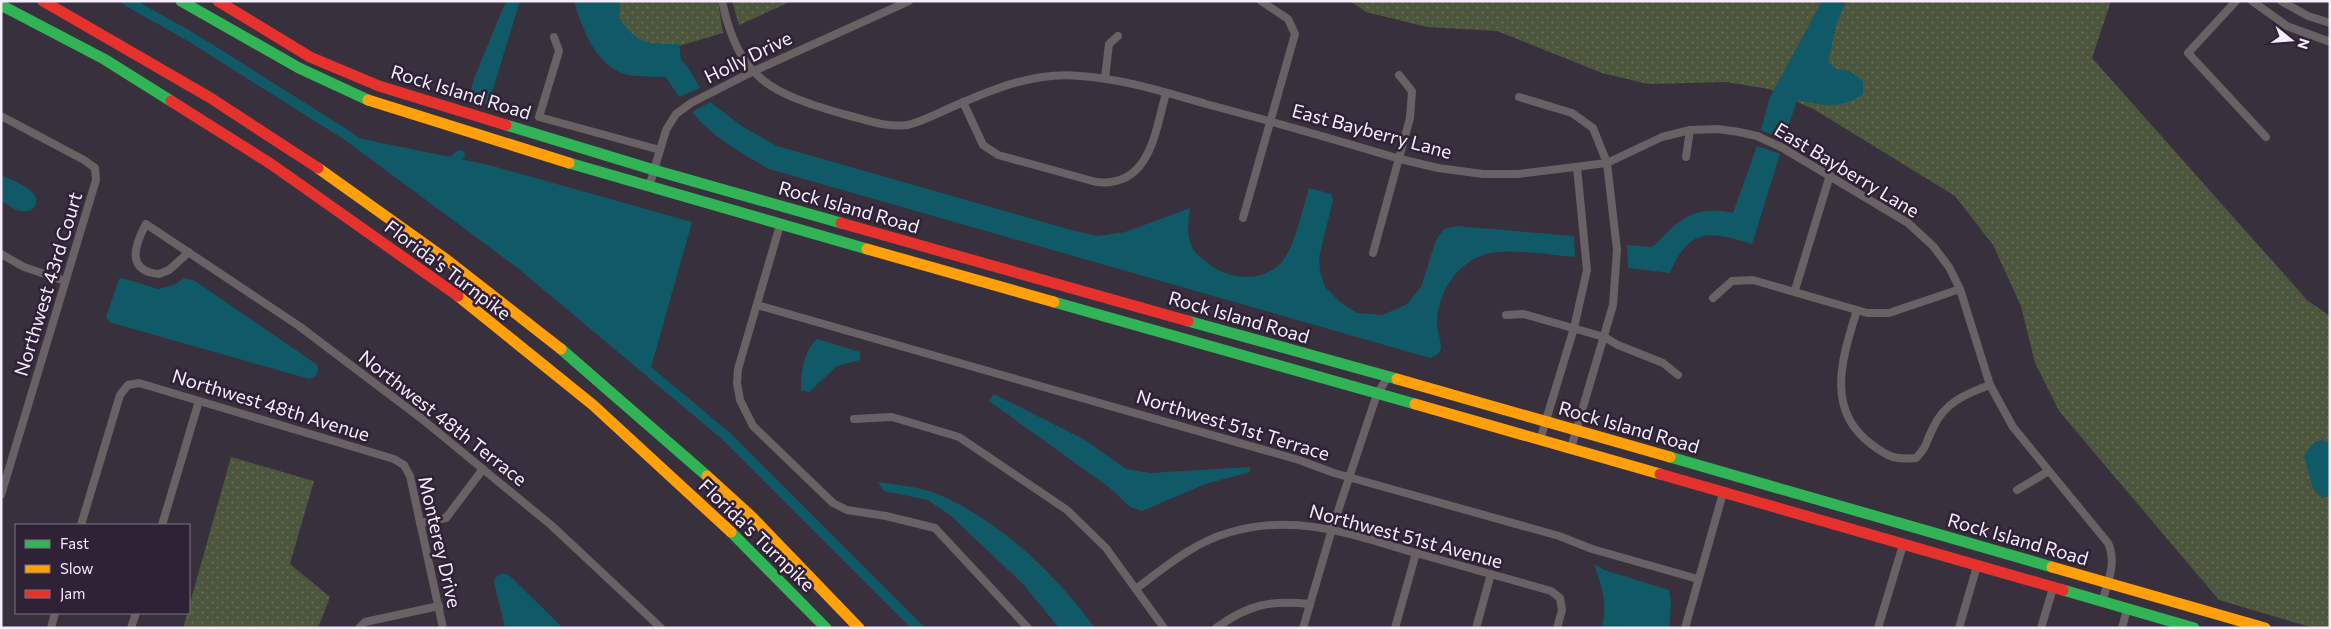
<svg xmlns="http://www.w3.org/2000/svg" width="2331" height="629" font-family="Commissioner,sans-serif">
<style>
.grass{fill:url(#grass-dots)}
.water{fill:#105a68}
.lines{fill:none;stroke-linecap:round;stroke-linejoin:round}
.canal{stroke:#105a68;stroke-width:10}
.street{stroke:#6a6165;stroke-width:8}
.fast{stroke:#30b455;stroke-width:11}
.slow{stroke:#ff9f0a;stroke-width:11}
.jam{stroke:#e5322d;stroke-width:11}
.labels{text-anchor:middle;stroke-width:5;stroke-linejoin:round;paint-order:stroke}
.street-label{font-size:19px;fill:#f6ecfb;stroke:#2f2136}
</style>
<defs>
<pattern id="grass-dots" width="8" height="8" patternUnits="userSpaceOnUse" patternTransform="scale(1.25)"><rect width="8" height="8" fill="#4c563c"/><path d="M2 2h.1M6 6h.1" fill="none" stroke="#666e59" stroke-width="1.8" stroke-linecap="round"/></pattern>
</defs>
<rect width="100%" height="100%" fill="#38303c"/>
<g class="grass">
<path d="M587 1H718L723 33 638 58Z"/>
<path d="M732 1H792L739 25Z"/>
<path d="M1350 1H2111L2092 58 2307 300 2330 316V628H2313L2219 600 2059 411 2035 363 2021 306 1993 245 1955 196 1815 110 1769 89 1726 82 1648 84 1602 73 1497 31 1427 27 1366 12Z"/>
<path d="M231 457 314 481 290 564 330 597 318 628H183Z"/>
</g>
<g class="water">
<path d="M506 1H520L488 105 468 99 475 76Z"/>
<path d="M574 1H620L619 18C639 45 646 44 679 44L681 60 687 66 700 88 679 97 666 77C655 77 629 77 619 72 593 59 582 27 574 1Z"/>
<path d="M1822 1H1846L1837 22 1828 62 1836 69 1850 71 1863 81V94C1842 110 1820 105 1797 100L1784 140 1761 130 1770 97Z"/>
<path d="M710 102 743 127 777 146 1071 230 1098 236 1125 232 1190 208C1188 222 1186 236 1193 249 1195 253 1200 257 1204 260 1223 278 1256 284 1278 266 1295 251 1302 209 1309 188L1331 194 1333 200 1319 257 1320 271 1325 287 1341 303 1357 313 1382 315 1406 305 1421 287 1436 240 1444 229 1457 226 1574 236 1575 257C1549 255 1508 247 1483 255 1455 264 1436 297 1437 325 1438 332 1441 341 1441 348 1440 354 1435 356 1430 358L769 169C740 152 713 138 692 112Z"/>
<path d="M348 136 489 165 692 222 650 371 518 262Z"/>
<path d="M1757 146 1780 154 1752 244C1710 231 1689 227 1670 273L1628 268 1627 245 1651 247 1655 245C1678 219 1697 204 1733 213Z"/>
<path d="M1 175C11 180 24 184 32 192 41 202 35 213 22 211 16 211 7 204 1 201Z"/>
<path d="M122 278 158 289 174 285 184 278 195 281 316 364 318 367 317 375 310 379 306 378 109 322 106 317 119 279Z"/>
<path d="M817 339 860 352V360L837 366 809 392 801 390C801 371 804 351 817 339Z"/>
<path d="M994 394 1085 440 1126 469 1150 473 1250 467V472L1205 484 1142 511 1130 507 1110 488 989 401Z"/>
<path d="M2322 440 2330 443V496L2323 498 2313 489 2304 456 2313 443Z"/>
<path d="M878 482C899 485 923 487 942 496 1005 525 1054 573 1095 628H1059L1023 584 951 516 928 500 884 491Z"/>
<path d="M1594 564 1604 570 1669 590 1671 603 1669 628H1602C1608 604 1602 587 1594 564Z"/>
<path d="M502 573 510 576 563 628H505L494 582 495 578Z"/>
</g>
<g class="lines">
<g class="canal">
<path d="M127 1 191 37 348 136 518 262 726 436 918 628"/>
<path d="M444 161 452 162 460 155"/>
</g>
<g class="street">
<path d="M722 1C739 80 771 93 843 114 864 119 885 128 907 125 922 122 938 113 952 107 993 89 1036 71 1080 76 1124 79 1165 92 1206 104 1271 121 1336 140 1400 159L1438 168 1483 174H1518L1607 163 1662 137 1690 130 1718 129 1739 132 1757 136 1781 147 1908 223 1933 246 1949 267 1960 289 1990 385 2013 427 2108 543C2117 562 2108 582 2102 602"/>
<path d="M2236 1 2188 53 2266 137"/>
<path d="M2252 1 2287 26 2330 42"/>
<path d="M2281 1 2308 16 2330 23"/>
<path d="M554 37 559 51 539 117 660 150"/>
<path d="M1105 78 1109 44 1118 36"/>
<path d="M1519 97 1572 113 1593 128 1607 163 1617 250 1613 305 1571 448"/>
<path d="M963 102 983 145 998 155 1096 182C1150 188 1155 132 1166 93"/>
<path d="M1 116 84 160 95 168 96 180 1 495"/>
<path d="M1686 157 1690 130"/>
<path d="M649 187 666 130 676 114 691 103 752 72 909 1"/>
<path d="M1243 218 1295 34 1288 19 1261 1"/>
<path d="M780 225 738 369 737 383 740 400 753 426 833 503 847 510 886 516 935 528 1028 628"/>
<path d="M189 252 169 270 159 274C125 271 135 244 146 224L299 326 422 419 551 525 661 628"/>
<path d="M1373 253 1410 118 1412 91 1399 75"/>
<path d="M1 254 24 267 65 281"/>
<path d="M1795 290 1830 175"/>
<path d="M1713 298 1732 281 1753 280 1867 313H1889L1960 289"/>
<path d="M757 305 1299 460 1334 473 1559 536 1592 549 1698 579"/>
<path d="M1857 310C1843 356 1824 409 1871 444 1888 457 1895 460 1916 458 1929 444 1925 443 1933 428 1944 403 1965 394 1990 385"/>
<path d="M1506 315 1524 314 1604 337 1618 345 1663 363 1678 375"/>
<path d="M854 419 892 417 959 437 1067 510 1106 548 1164 628"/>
<path d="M1540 440 1574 328 1587 270 1577 167"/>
<path d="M2017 490 2047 472"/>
<path d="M420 523 446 518 483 469"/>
<path d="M81 525 120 395 128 385 139 383 394 459 404 465 410 476 443 628"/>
<path d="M162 525 199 401"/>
<path d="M1137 588C1165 567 1196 541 1231 532 1297 513 1353 535 1416 553 1461 566 1506 578 1551 591L1560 598 1562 610 1557 628"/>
<path d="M51 628 55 613"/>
<path d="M131 628 136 613"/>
<path d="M359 628 365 622 439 606"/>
<path d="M1216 628C1249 604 1271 600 1310 604"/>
<path d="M1303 628 1332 529 1377 394 1388 377"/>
<path d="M1395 628 1416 553"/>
<path d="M1476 628 1491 574"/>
<path d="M1685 628 1723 493"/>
<path d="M1878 628 1903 545"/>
<path d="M1959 628 1977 566"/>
<path d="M2041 628 2053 588"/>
<path d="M2122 628 2127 609"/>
</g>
<g class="fast">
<path d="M181 1 299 68 368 100"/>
<path d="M1 5 104 59 171 101"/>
<path d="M506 125 654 170 841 223"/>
<path d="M569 163 867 249"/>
<path d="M1054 302 1415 404"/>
<path d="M1188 321 1397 379"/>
<path d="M561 349 707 476"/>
<path d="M1670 457 2052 567"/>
<path d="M731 532 826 628"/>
<path d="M2063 590 2194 628"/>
</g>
<g class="slow">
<path d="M368 100 569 163"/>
<path d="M318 168 447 260 561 349"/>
<path d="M867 249 1054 302"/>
<path d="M458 296 593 405 731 532"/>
<path d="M1397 379 1670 457"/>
<path d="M1415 404 1660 474"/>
<path d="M707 476 751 516 859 628"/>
<path d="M2052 567 2265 628"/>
</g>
<g class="jam">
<path d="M43 1 209 97 318 168"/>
<path d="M218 1 310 57 379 86 506 125"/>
<path d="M171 101 271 164 458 296"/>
<path d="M841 223 1188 321"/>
<path d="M1660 474 2063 590"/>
</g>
</g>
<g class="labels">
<g class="street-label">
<text transform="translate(748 57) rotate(-26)" y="7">Holly Drive</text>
<text transform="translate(461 92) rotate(17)" y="7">Rock Island Road</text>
<text transform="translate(1372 131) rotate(15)" y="7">East Bayberry Lane</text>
<text transform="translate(1847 170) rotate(31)" y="7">East Bayberry Lane</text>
<text transform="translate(849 207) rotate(16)" y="7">Rock Island Road</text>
<text transform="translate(448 270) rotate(37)" y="7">Florida's Turnpike</text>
<text transform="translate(48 284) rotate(-73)" y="7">Northwest 43rd Court</text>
<text transform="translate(1239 317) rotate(16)" y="7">Rock Island Road</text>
<text transform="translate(271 405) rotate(17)" y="7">Northwest 48th Avenue</text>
<text transform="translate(443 418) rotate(38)" y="7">Northwest 48th Terrace</text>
<text transform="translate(1233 425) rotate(17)" y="7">Northwest 51st Terrace</text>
<text transform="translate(1629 427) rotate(16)" y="7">Rock Island Road</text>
<text transform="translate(757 535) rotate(44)" y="7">Florida's Turnpike</text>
<text transform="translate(1406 536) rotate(15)" y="7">Northwest 51st Avenue</text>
<text transform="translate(2018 539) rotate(16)" y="7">Rock Island Road</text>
<text transform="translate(440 542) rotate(77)" y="7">Monterey Drive</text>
</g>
</g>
<rect width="2331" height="629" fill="none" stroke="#f6ecfb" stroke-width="5"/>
<rect x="15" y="524" width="175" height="90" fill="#2f2136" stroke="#7f7285"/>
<rect x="25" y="540" width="25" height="8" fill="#30b455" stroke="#7f7285"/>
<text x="60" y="549" font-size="15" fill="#f6ecfb">Fast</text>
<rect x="25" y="565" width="25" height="8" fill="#ff9f0a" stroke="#7f7285"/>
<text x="60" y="574" font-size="15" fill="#f6ecfb">Slow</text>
<rect x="25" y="590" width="25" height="8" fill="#e5322d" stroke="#7f7285"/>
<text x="60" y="599" font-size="15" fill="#f6ecfb">Jam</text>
<g transform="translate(2291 40) rotate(107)" stroke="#2f2136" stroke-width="4" paint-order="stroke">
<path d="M0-4L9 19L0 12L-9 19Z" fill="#f6ecfb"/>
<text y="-8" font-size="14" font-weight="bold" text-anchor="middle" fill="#f6ecfb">N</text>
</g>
</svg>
